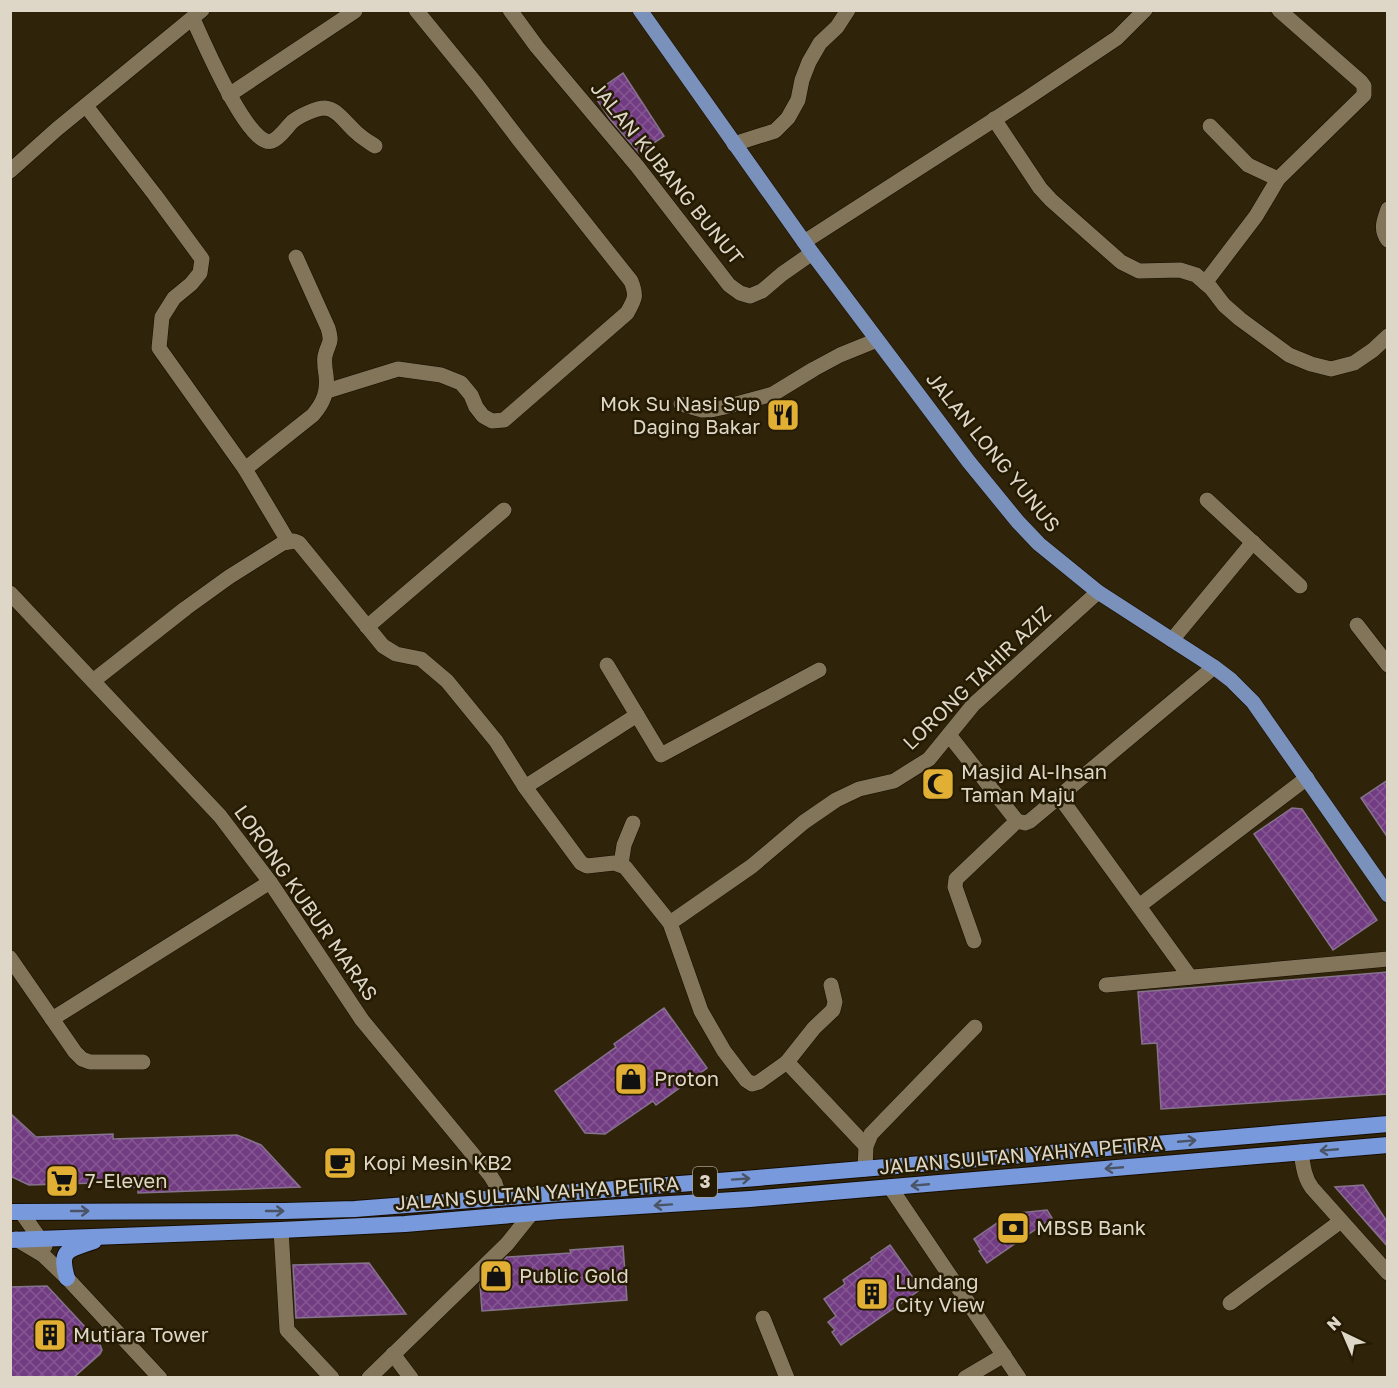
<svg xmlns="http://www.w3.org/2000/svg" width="1398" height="1388" font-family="'Golos Text',sans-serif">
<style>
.building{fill:url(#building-cross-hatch);stroke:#86738c;stroke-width:1.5}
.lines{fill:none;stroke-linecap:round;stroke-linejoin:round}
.minor-casing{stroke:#170d00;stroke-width:16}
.primary-casing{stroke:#170d00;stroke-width:16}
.trunk-casing{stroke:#170d00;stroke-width:18}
.minor{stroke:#82755a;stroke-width:15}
.primary{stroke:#7a91bc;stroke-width:15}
.trunk{stroke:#789add;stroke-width:16}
.oneway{stroke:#4a5465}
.labels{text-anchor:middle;stroke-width:5;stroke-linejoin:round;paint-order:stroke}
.shield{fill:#251b02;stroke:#a69f8d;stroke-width:1.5}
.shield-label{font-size:18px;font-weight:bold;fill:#ded7c8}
.street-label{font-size:20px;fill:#ded7c8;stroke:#251b02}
.poi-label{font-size:20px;fill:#ded7c8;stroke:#251b02;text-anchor:start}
</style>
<defs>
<pattern id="building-cross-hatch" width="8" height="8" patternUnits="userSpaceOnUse" patternTransform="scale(1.5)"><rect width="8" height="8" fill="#723c83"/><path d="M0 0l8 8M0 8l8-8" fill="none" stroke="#865793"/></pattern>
</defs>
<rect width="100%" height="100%" fill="#2f240a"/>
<g class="building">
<path d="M623 73 664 136 639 153 610 119 593 94Z"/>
<path d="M1388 780V838L1361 798Z"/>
<path d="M1292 808 1302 809 1377 920 1333 950 1254 834Z"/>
<path d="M1388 972V1094L1161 1109 1157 1043 1142 1044 1138 992Z"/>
<path d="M664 1008 707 1068 656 1105 653 1101 605 1134 585 1133 555 1091 616 1047 614 1044Z"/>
<path d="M10 1113 36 1137 113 1134V1139L237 1135 261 1145 300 1187 138 1193V1187L128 1188V1182L29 1185 10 1176Z"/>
<path d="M1363 1185 1388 1223V1247L1335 1187Z"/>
<path d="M1047 1210 1052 1218 987 1263 979 1251 981 1250 974 1239 1010 1214Z"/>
<path d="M890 1245 921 1289 841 1345 832 1332 835 1330 828 1322 836 1316 824 1299 845 1284 843 1280 872 1260 871 1258Z"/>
<path d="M623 1246 627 1300 482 1311 480 1284 507 1257 571 1253 570 1250Z"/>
<path d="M369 1263 406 1314 296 1318 293 1265Z"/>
<path d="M47 1286 99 1342 102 1350 100 1354 74 1377H10V1287Z"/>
</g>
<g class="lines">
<defs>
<g id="minor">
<path d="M510 10 537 47 637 166 729 285 740 293 750 296 762 291 782 274 812 253"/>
<path d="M193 19C202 38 249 150 272 141 280 138 286 128 292 122 299 116 316 108 325 108 338 109 347 125 357 133 362 138 369 142 375 146"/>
<path d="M229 95 355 11"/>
<path d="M86 106 155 195 202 259 200 273 191 284 174 298 162 317 159 348 245 469 288 541"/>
<path d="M994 119 1040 188 1051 200 1121 262 1139 271 1180 270 1196 275 1211 288 1224 305 1240 319 1289 355 1311 364 1331 369 1354 363 1373 350 1388 336"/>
<path d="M1210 126 1248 165 1278 179 1364 95V86L1361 82 1279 10"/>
<path d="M734 144 775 131 788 118 798 100 802 80 809 62 820 43 837 27 848 10"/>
<path d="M10 171 57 129 202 10"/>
<path d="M1388 209C1384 220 1380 230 1388 240"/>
<path d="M804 242 1023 101 1117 38 1145 10"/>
<path d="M1205 283 1256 216 1278 179"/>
<path d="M327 391 398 369 441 375 461 383 471 395 476 407 483 416 492 421 504 420 627 313C635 299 637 296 631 281L520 141 478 86 416 10"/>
<path d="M681 404 702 410H711L725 407 773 394 814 369 840 355 877 340"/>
<path d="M245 469 313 415C324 402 328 391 326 375 325 369 324 362 325 356 328 342 333 345 328 328L296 257"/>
<path d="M1207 500 1300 586"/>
<path d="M10 593 220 816 270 882 362 1020 490 1175 495 1183 500 1198"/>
<path d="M1357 625 1388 665"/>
<path d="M367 627 504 510"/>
<path d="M1172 640 1253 542"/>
<path d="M607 665 661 755 819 670"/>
<path d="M93 681 186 608 229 577 283 543 294 541 299 543 383 646 396 654 421 659 447 681 496 741 525 787 581 863 587 866 614 863 625 867 670 923 701 1011 724 1051 746 1080 752 1084 759 1082 787 1062 814 1028 833 1010 835 1002 831 985"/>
<path d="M949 735 1017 821 1025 823 1030 821 1214 667"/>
<path d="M525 787 637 715"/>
<path d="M1059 796 1190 977"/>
<path d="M621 864 624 845 633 823"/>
<path d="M1139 906 1307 778"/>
<path d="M670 923 752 866 804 822 836 800 859 789 894 781 929 759 973 705 1098 592"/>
<path d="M974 941 955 887 956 879 1017 821"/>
<path d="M10 958 75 1052 82 1059 90 1062H143"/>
<path d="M1106 985 1388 959"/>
<path d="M52 1019 270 882"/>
<path d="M787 1062 866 1146"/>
<path d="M1301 1152C1303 1165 1304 1177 1312 1188L1388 1273"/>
<path d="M865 1169 866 1146 871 1134 975 1027"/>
<path d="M890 1187 1019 1378"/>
<path d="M21 1212 45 1246"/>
<path d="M281 1230 287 1330 332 1378"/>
<path d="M16 1239 43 1255 67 1278 160 1378"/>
<path d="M1230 1303 1341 1221"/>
<path d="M763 1318 787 1378"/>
<path d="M393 1354 411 1378"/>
<path d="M369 1378 507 1244 531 1214"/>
<path d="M965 1378 1004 1355"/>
</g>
<path id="primary" d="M640 10 812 253 969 462 1018 522 1039 544 1098 592 1214 667 1231 680 1253 702 1388 895"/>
<g id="trunk">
<path d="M10 1212 284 1211 355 1209 757 1178 1388 1124"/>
<path d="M10 1240 281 1230 405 1224 559 1211 750 1199 1388 1145"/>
<path d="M67 1278C58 1248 70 1250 94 1241"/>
</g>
</defs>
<use href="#minor" class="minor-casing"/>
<use href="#primary" class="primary-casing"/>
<use href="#trunk" class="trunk-casing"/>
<use href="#minor" class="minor"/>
<use href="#primary" class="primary"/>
<use href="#trunk" class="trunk"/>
</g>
<defs><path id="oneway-shaft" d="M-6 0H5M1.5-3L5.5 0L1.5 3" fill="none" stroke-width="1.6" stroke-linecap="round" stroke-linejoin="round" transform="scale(1.5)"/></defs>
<g class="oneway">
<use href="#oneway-shaft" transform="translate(1187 1141) rotate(-5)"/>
<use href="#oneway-shaft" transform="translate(1329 1150) rotate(175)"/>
<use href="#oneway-shaft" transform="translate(1114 1168) rotate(175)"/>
<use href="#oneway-shaft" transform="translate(741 1179) rotate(-4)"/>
<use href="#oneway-shaft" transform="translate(920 1185) rotate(175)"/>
<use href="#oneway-shaft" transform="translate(663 1205) rotate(176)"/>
<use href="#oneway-shaft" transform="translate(80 1211)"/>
<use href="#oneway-shaft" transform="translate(275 1211)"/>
</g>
<defs>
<symbol id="restaurant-square" viewBox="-11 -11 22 22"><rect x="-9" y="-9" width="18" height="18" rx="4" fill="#e1af34" stroke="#251b02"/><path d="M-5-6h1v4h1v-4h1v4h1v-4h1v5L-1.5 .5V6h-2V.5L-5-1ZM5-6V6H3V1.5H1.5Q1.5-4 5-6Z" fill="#111"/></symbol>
<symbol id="mosque-square" viewBox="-11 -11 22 22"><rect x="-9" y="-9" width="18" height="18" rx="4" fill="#e1af34" stroke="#251b02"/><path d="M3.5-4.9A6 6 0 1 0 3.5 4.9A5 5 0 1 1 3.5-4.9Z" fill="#111"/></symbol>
<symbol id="shop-square" viewBox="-11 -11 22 22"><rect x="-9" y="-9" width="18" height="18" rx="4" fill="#e1af34" stroke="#251b02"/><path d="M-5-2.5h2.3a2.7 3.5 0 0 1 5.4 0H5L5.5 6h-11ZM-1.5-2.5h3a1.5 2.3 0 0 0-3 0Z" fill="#111"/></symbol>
<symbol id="cafe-square" viewBox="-11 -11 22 22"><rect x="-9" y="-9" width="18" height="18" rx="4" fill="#e1af34" stroke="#251b02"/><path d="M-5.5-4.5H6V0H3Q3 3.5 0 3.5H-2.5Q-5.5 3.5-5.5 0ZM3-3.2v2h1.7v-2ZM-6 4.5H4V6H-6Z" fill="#111"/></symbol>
<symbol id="supermarket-square" viewBox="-11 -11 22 22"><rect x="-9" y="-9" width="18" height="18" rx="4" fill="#e1af34" stroke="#251b02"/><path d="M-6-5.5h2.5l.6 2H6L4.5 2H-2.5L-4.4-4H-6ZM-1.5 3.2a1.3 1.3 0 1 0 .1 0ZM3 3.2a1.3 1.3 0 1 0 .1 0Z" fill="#111"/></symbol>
<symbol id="bank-square" viewBox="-11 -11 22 22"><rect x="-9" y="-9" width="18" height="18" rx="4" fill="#e1af34" stroke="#251b02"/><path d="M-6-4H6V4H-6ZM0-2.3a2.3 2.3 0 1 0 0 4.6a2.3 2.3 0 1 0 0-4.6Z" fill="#111"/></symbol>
<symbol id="building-square" viewBox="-11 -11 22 22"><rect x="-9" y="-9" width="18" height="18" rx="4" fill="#e1af34" stroke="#251b02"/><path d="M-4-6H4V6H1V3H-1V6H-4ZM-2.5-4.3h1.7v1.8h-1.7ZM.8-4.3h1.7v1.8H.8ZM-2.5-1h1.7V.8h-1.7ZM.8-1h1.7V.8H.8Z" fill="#111"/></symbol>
</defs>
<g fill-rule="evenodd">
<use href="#restaurant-square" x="764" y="396" width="38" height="38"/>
<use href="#mosque-square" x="919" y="765" width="38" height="38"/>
<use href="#shop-square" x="612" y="1060" width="38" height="38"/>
<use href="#cafe-square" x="321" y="1144" width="38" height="38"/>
<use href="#supermarket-square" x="43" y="1162" width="38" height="38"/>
<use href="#bank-square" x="994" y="1209" width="38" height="38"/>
<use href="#shop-square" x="477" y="1257" width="38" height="38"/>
<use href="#building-square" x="853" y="1275" width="38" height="38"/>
<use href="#building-square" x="31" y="1316" width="38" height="38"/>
</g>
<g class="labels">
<rect class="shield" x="693" y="1167" width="24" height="30" rx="4.5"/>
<g class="shield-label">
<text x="705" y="1188">3</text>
</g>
<g class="street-label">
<text transform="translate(667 173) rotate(51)" y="7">JALAN KUBANG BUNUT</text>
<text transform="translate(993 452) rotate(51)" y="7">JALAN LONG YUNUS</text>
<text transform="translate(977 678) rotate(-44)" y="7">LORONG TAHIR AZIZ</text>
<text transform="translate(306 903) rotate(55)" y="7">LORONG KUBUR MARAS</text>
<text transform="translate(1021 1155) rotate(-5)" y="7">JALAN SULTAN YAHYA PETRA</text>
<text transform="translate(537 1193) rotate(-4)" y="7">JALAN SULTAN YAHYA PETRA</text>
</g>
<g class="poi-label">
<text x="760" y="411" text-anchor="end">Mok Su Nasi Sup<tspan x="760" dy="23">Daging Bakar</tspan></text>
<text x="961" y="779">Masjid Al-Ihsan<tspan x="961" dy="23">Taman Maju</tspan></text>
<text x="654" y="1086">Proton</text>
<text x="363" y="1170">Kopi Mesin KB2</text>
<text x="85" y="1188">7-Eleven</text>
<text x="1036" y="1235">MBSB Bank</text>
<text x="519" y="1283">Public Gold</text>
<text x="895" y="1289">Lundang<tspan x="895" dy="23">City View</tspan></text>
<text x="73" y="1342">Mutiara Tower</text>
</g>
</g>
<rect width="1398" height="1388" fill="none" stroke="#ded7c8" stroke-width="24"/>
<g transform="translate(1344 1334) rotate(316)" stroke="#251b02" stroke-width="4.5" paint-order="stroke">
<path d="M0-4.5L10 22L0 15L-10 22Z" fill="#ded7c8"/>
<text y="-9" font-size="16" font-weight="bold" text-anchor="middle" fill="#ded7c8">N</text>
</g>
</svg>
